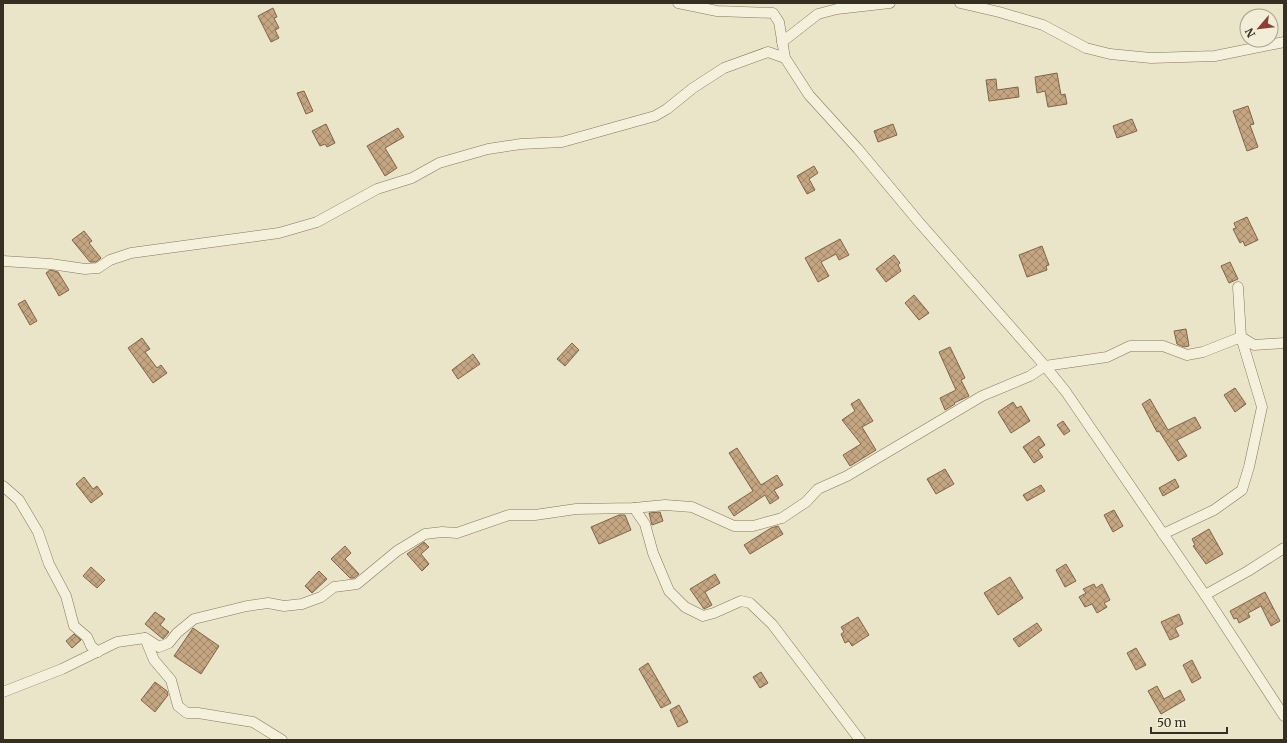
<svg xmlns="http://www.w3.org/2000/svg" width="1287" height="743" font-family="Merriweather,serif">
<style>
.building{fill:url(#building-cross-hatch);stroke:#816447}
.lines{fill:none;stroke-linecap:round;stroke-linejoin:round}
.street-casing{stroke:#84775f;stroke-width:11}
.street{stroke:#f5f0db;stroke-width:10}
</style>
<defs>
<pattern id="building-cross-hatch" width="8" height="8" patternUnits="userSpaceOnUse"><rect width="8" height="8" fill="#c4a582"/><path d="M0 0l8 8M0 8l8-8" fill="none" stroke="#a0876a"/></pattern>
</defs>
<rect width="100%" height="100%" fill="#eae4c8"/>
<g class="building">
<path d="M273 8 277 17 274 18 279 28 275 30 279 38 271 42 258 16Z"/>
<path d="M1057 73 1061 95 1065 94 1067 104 1048 107 1045 91 1037 93 1035 77Z"/>
<path d="M996 79 997 90 1018 87 1019 97 989 101 986 80Z"/>
<path d="M304 91 313 111 306 114 297 93Z"/>
<path d="M1248 106 1254 124 1250 125 1258 147 1247 151 1233 111Z"/>
<path d="M1132 119 1137 131 1117 138 1113 126Z"/>
<path d="M326 124 335 143 327 147 325 144 320 146 312 131Z"/>
<path d="M893 124 897 135 878 142 874 131Z"/>
<path d="M398 128 404 137 385 148 397 168 385 176 367 146Z"/>
<path d="M814 166 818 173 809 179 815 190 807 194 797 176Z"/>
<path d="M1247 217 1258 240 1245 246 1243 241 1240 243 1233 229 1236 228 1234 223Z"/>
<path d="M84 231 92 241 89 243 101 258 96 262H90L72 240Z"/>
<path d="M840 239 849 255 839 260 836 254 821 262 829 276 818 282 805 258Z"/>
<path d="M1042 246 1049 265 1046 266 1047 270 1027 277 1019 255Z"/>
<path d="M894 255 900 263 898 265 901 271 886 282 876 269Z"/>
<path d="M1230 262 1238 279 1229 283 1221 266Z"/>
<path d="M50 270 58 272 69 290 59 296 46 273Z"/>
<path d="M914 295 929 313 919 320 905 303Z"/>
<path d="M25 300 37 321 30 325 18 304Z"/>
<path d="M1186 329 1189 346 1184 347 1177 344 1174 331Z"/>
<path d="M142 338 150 349 145 352 157 368 161 365 167 373 153 383 128 348Z"/>
<path d="M572 343 579 350 565 366 557 359Z"/>
<path d="M950 347 965 378 961 380 969 396 954 403 955 404 945 410 940 398 956 390 939 352Z"/>
<path d="M473 354 480 364 458 379 452 370Z"/>
<path d="M1235 388 1246 404 1235 412 1224 395Z"/>
<path d="M859 399 873 421 862 427 876 450 850 466 843 455 861 444 842 420 855 411 851 404Z"/>
<path d="M1150 399 1168 430 1195 417 1201 428 1177 440 1187 456 1178 461 1159 431 1157 432 1142 404Z"/>
<path d="M1013 402 1017 408 1021 406 1030 421 1011 433 998 412Z"/>
<path d="M1063 421 1070 431 1064 435 1057 425Z"/>
<path d="M1039 436 1045 445 1038 450 1043 457 1034 463 1023 447Z"/>
<path d="M737 448 761 485 777 475 783 485 774 490 779 498 770 504 765 495 734 516 728 507 753 491 729 453Z"/>
<path d="M945 469 954 484 936 494 927 479Z"/>
<path d="M84 477 93 489 97 486 103 494 91 503 76 484Z"/>
<path d="M1175 479 1179 487 1163 496 1159 488Z"/>
<path d="M1041 485 1045 491 1027 501 1023 495Z"/>
<path d="M1114 510 1123 526 1113 532 1104 515Z"/>
<path d="M660 512 663 521 652 525 649 513Z"/>
<path d="M619 515H625L631 530 599 544 591 527Z"/>
<path d="M778 526 783 534 750 554 744 545 771 528Z"/>
<path d="M1209 529 1223 554 1206 564 1193 546 1195 545 1192 539Z"/>
<path d="M424 542 429 547 421 554 429 564 422 571 407 554Z"/>
<path d="M345 546 351 553 345 559 359 574 354 578H350L331 559Z"/>
<path d="M1066 564 1076 581 1065 587 1056 570Z"/>
<path d="M91 567 105 580 97 588 83 576Z"/>
<path d="M319 571 327 579 312 593 305 586Z"/>
<path d="M715 574 720 583 705 592 712 605 704 609 690 589Z"/>
<path d="M1010 577 1023 598 998 615 984 593Z"/>
<path d="M1094 584 1096 588 1102 584 1110 600 1104 603 1107 607 1097 613 1092 604 1085 607 1079 597 1086 593 1083 589Z"/>
<path d="M1265 592 1280 621 1271 626 1261 606 1248 613 1250 617 1239 623 1237 618 1234 619 1230 611Z"/>
<path d="M155 612 165 619 160 625 169 632 163 639 145 624Z"/>
<path d="M1179 614 1183 624 1175 628 1179 636 1170 640 1161 622Z"/>
<path d="M858 617 869 635 852 646 849 641 845 643 841 634 844 632 841 627Z"/>
<path d="M1037 623 1042 630 1019 647 1013 639Z"/>
<path d="M193 628 219 646 201 674 174 656Z"/>
<path d="M74 634 81 640 72 648 66 641Z"/>
<path d="M1136 648 1146 665 1136 670 1127 653Z"/>
<path d="M1192 660 1201 678 1192 683 1183 665Z"/>
<path d="M648 663 671 703 661 708 639 669Z"/>
<path d="M761 672 768 683 760 688 753 677Z"/>
<path d="M155 682 167 691 168 695 155 712 141 700Z"/>
<path d="M1157 686 1164 699 1180 690 1185 700 1161 714 1148 691Z"/>
<path d="M679 705 688 722 678 727 670 710Z"/>
</g>
<g class="lines">
<defs>
<g id="street">
<path d="M678 3 717 11 773 13 779 22 785 58 809 95 858 149 918 221 1045 366 1066 392 1205 595 1284 716"/>
<path d="M960 3 999 12 1043 25 1086 48 1110 54 1151 58 1215 56 1284 42"/>
<path d="M782 42 818 14 837 9 890 3"/>
<path d="M3 261 51 264 85 269 98 268 110 260 131 253 279 233 317 222 377 189 412 178 439 163 488 149 521 144 562 142 655 116 667 109 693 88 724 68 768 52 785 58"/>
<path d="M3 486 19 500 38 532 49 564 66 596 74 626 87 637 91 646 98 652"/>
<path d="M634 508 645 524 653 553 669 591 685 607 703 616 714 613 741 601 750 603 772 624 860 740"/>
<path d="M1163 534 1214 510 1242 490 1249 467 1262 407 1241 337 1238 287"/>
<path d="M1205 595 1248 571 1284 548"/>
<path d="M145 638 154 660 171 680 178 706 187 713H198L253 722 282 740"/>
<path d="M3 692 62 669 117 642 145 638 159 647 169 643 177 633 194 619 247 606 268 603 284 606 302 604 321 597 334 587 357 584 397 551 425 534 442 532 457 533 509 515H535L576 509 634 508 665 505 692 507 734 526H753L782 518 806 502 818 489 847 476 982 396 1030 376 1045 366 1107 357 1130 346H1163L1187 355 1203 352 1241 337 1254 345 1284 343"/>
</g>
</defs>
<use href="#street" class="street-casing"/>
<use href="#street" class="street"/>
</g>
<rect width="1287" height="743" fill="none" stroke="#362e21" stroke-width="8"/>
<g transform="translate(1259 28) rotate(242)"><circle r="19" fill="#f2edd7" stroke="#a7a18e"/>
<path d="M0-3L7 15L0 10L-7 15Z" fill="#8d3e35"/>
<text y="-6" font-size="11" font-weight="bold" text-anchor="middle" fill="#362e21">N</text>
</g>
<path d="M1151 727v6h76v-6" fill="none" stroke="#362e21" stroke-width="2"/>
<text x="1157" y="727" font-size="12" fill="#362e21" stroke="#f2edd7" stroke-width="3" paint-order="stroke">50 m</text>
</svg>
